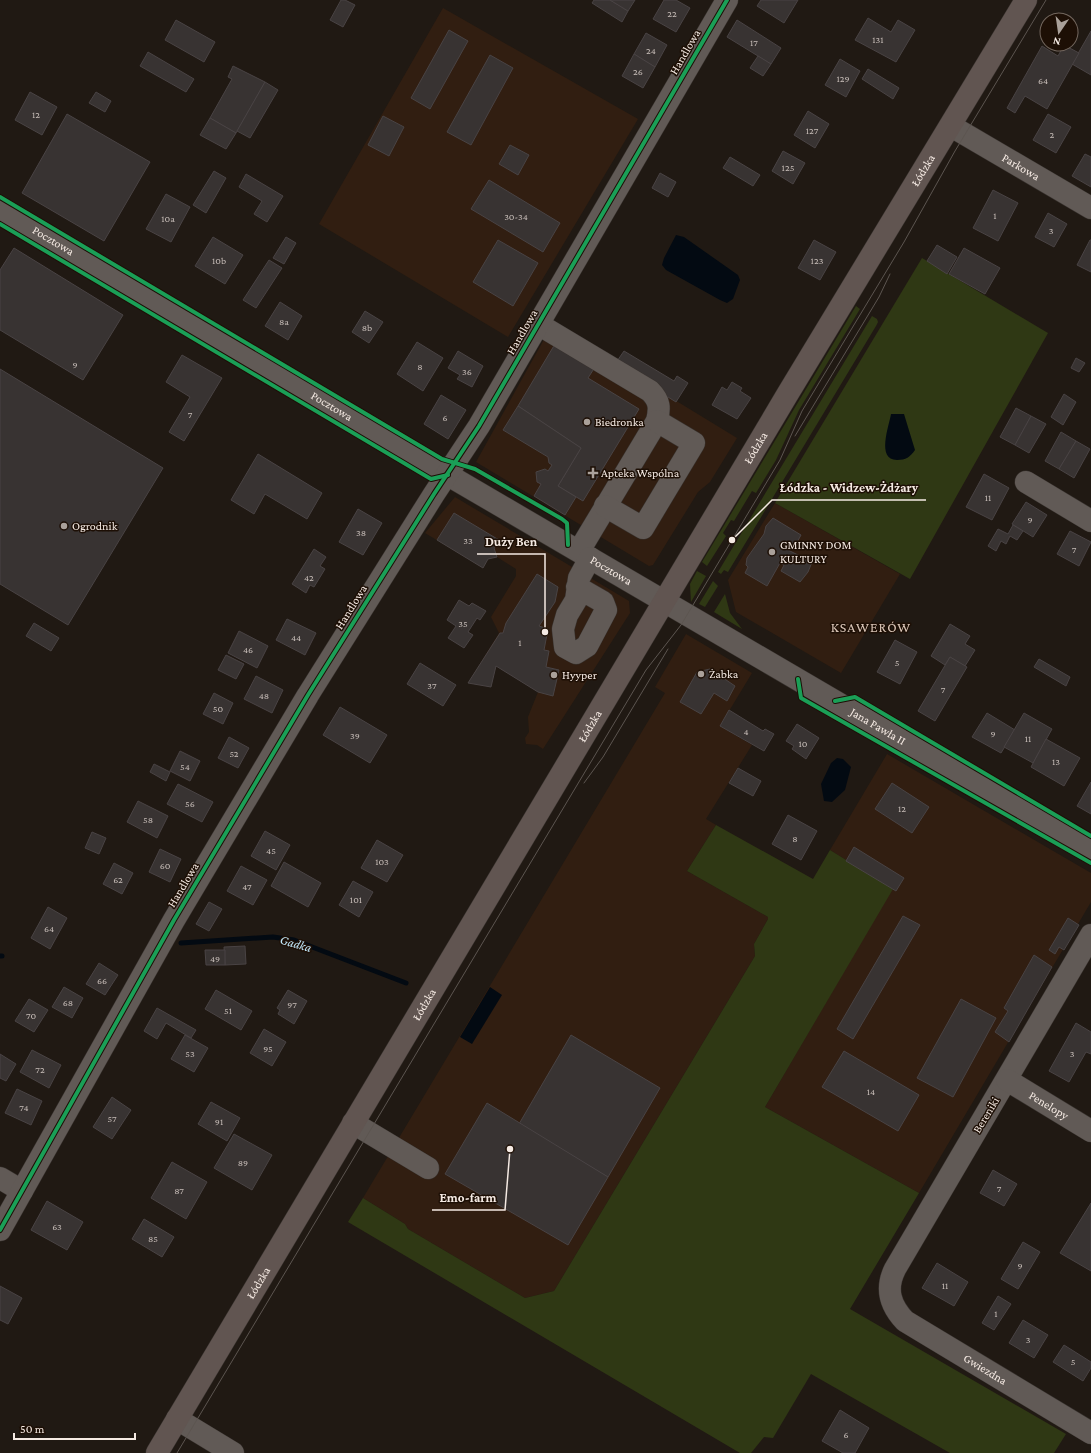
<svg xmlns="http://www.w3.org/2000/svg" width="1091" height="1453" font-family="'Crimson Pro',serif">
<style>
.built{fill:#311e11}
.green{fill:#2f3814}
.water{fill:#030a12}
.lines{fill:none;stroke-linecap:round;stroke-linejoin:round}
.stream{stroke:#030a12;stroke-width:5}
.building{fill:#383332;stroke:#494344}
.minor-casing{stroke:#38322e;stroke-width:23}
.major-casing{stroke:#38322e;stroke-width:23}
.minor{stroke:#615a56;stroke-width:22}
.major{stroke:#615551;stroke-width:22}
.tram{stroke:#5c5550;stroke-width:1}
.cycleway-casing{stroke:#1d0f05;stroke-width:6}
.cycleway{stroke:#1a9f57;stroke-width:4}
.poi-dot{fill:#aaa19a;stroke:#1d0f05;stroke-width:1.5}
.labels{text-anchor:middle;stroke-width:3;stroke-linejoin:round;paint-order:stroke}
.number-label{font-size:10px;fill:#c6bcb7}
.street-label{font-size:12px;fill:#f5eae3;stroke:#1d0f05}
.poi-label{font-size:12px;fill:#f5eae3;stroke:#1d0f05;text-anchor:start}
.water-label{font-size:13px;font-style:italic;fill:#c3eafd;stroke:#1d0f05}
.quarter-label{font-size:14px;letter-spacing:1px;fill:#d9c5b7;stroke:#1d0f05}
.leader{fill:none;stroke:#f5eae3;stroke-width:1.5}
.callout-dot{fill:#f5eae3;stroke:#1d0f05;stroke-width:1.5}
.callout-label{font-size:13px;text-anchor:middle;font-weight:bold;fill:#f5eae3;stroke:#1d0f05;stroke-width:3;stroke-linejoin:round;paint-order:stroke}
</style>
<rect width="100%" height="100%" fill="#201913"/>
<g class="built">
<path d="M443 8 638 119 508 337 319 224Z"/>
<path d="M552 325 737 438 710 482 698 492 653 565 649 566 476 462Z"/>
<path d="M455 497 629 601 630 613 543 749 537 745 526 744 525 738 529 732 528 717 538 692 496 666 491 687 468 683 499 633 491 617 516 576V569L497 557 488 559 483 568 425 533Z"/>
<path d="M775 503 900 574 841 673 736 612 728 580Z"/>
<path d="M686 634 752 673 720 726 752 745 706 819 716 825 687 871 768 917V919L754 944 755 956 554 1291 525 1298 408 1229 405 1224 363 1198 665 693 655 687Z"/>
<path d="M887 754 1091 873V902L919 1193 765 1107 892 889 830 850Z"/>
</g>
<g class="green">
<path d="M922 258 1048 333 910 579 775 503Z"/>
<path d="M856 306 860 309 799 410 776 460 756 493 752 491 734 521 731 520 723 533 726 536 707 566 702 562Z"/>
<path d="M872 316 877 319 878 322 876 326 728 572 724 570 721 574 718 572Z"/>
<path d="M697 571 706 576 691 602 690 584Z"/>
<path d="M713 581 718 586 705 607 699 604Z"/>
<path d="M725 594 730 613 742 629 714 612Z"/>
<path d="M716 825 813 879 830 850 893 889 765 1107 919 1193 850 1309 1066 1434 1054 1453H950L811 1374 773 1438 764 1437 751 1453H740L348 1222 363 1198 405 1224 408 1229 525 1298 554 1291 755 956 754 944 768 919V917L687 871Z"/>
</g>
<g class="water">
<path d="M676 235 684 237 738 275 740 280 733 299 727 303 720 300 666 270 662 265 664 258Z"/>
<path d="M891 414H904L915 450C910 457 906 460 897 460 876 460 889 426 891 414Z"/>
<path d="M837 758 843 759 851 767 845 790 832 802 824 801 821 784 831 763Z"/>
<path d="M490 987 502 995 472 1044 460 1037Z"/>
</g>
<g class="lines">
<g class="stream">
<path d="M181 943 273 937 294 940 406 983"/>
<path d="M0 956H2"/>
</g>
</g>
<g class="building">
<path d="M341 0H345L355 5 343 27 330 20Z"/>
<path d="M594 0H610L628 11 622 22 592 3Z"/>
<path d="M610 0H635L628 11Z"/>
<path d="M664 0H676L690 8 676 32 653 19Z"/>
<path d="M761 0H798L784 23 757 6Z"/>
<path d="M868 18 891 32 898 20 915 30 896 62 855 40Z"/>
<path d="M176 20 215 42 204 62 165 40Z"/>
<path d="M737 20 781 48 771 64 727 37Z"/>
<path d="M449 30 468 41 430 109 411 98Z"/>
<path d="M1091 31V75L1072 64Z"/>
<path d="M646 33 667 45 655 67 634 54Z"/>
<path d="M1064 45 1079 53 1047 109 1025 96 1015 113 1007 108 1042 46 1058 56Z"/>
<path d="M148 52 194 79 186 92 140 66Z"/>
<path d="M634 54 655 67 643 88 622 76Z"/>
<path d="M490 55 513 68 471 145 447 132Z"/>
<path d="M758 56 771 64 763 76 750 68Z"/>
<path d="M840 59 860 71 846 97 825 85Z"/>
<path d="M233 66 265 82 236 133 210 118 232 79 228 77Z"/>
<path d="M868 69 899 88 893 99 862 79Z"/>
<path d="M265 82 278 90 250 138 237 131Z"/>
<path d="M30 92 57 107 42 135 15 120Z"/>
<path d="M96 92 111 101 105 112 89 103Z"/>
<path d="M808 111 829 124 815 148 794 135Z"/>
<path d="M67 114 150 162 104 241 22 193Z"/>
<path d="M1048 114 1071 127 1056 153 1033 140Z"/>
<path d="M383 116 404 127 389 156 368 145Z"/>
<path d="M210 118 236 133 226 149 200 135Z"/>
<path d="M510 145 529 155 518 175 499 164Z"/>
<path d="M783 151 805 163 793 184 772 171Z"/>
<path d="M1085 154 1091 157V187L1072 176Z"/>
<path d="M730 157 760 175 753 186 723 168Z"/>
<path d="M214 171 226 178 206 213 193 205Z"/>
<path d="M660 173 676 182 668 197 652 188Z"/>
<path d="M246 174 283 196 267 222 254 214 262 201 239 187Z"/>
<path d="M489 180 560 223 543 252 471 209Z"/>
<path d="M993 190 1018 203 998 241 973 228Z"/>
<path d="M166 194 190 207 171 242 146 229Z"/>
<path d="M1048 213 1067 224 1054 247 1035 237Z"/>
<path d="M213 237 243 255 225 284 195 266Z"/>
<path d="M286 237 296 243 284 264 273 258Z"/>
<path d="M498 240 538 263 513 306 473 282Z"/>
<path d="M814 240 836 252 820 280 798 268Z"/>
<path d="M1090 240H1091V272L1077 265Z"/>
<path d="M937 245 957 257 947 274 927 261Z"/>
<path d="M14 248 123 315 83 380 0 330V270Z"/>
<path d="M964 248 1000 268 985 294 949 274Z"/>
<path d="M269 260 282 268 256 308 243 300Z"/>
<path d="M280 302 302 316 288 340 265 326Z"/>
<path d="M365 311 383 322 369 343 352 332Z"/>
<path d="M417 342 443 358 423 391 397 374Z"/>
<path d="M555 344 595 367 588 378 639 409 583 501 558 486 581 448 518 406Z"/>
<path d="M458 351 483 366 472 387 457 379 460 375 448 368Z"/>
<path d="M624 351 674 381 677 376 688 383 676 402 615 364Z"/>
<path d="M182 355 222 378 184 441 169 432 190 397 166 382Z"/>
<path d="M1076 358 1085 363 1079 372 1071 368Z"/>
<path d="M0 369 163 468 68 625 0 584Z"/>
<path d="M732 382 742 388 740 391 751 398 737 419 712 405 722 387 727 390Z"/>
<path d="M1064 394 1076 402 1063 425 1051 417Z"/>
<path d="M441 395 466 410 448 439 424 424Z"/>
<path d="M518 406 581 448 558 486 576 497 565 515 534 496 541 484 537 482 536 472 545 469 548 471 552 465 549 463 548 457 503 430Z"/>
<path d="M1016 408 1031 416 1015 445 1000 437Z"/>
<path d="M1031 416 1046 424 1029 453 1015 445Z"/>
<path d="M1061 432 1076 441 1059 469 1045 461Z"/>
<path d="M1076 441 1090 449 1074 478 1059 469Z"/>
<path d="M258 454 322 493 307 519 265 494 254 514 231 500Z"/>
<path d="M984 474 1009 488 992 520 966 507Z"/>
<path d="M1026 502 1047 515 1033 537 1012 524Z"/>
<path d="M358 509 382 523 363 555 339 542Z"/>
<path d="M454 513 499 540 494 548 497 557 488 559 483 568 437 540Z"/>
<path d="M773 518 801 535 795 546 791 543 788 550 812 562 808 572 800 582 781 571 784 565 780 563 767 586 745 573 748 567 746 565 747 558 764 534 766 526Z"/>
<path d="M1013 525 1023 531 1017 540 1010 536 1006 544 1001 541 996 551 988 546 998 529 1008 534Z"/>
<path d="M1070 531 1091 542 1079 566 1057 554Z"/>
<path d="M314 549 326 557 320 566 325 569 314 587 310 585 306 593 292 584Z"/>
<path d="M537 574 558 587 555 602 539 626 548 629 544 650 549 651 546 667 559 670 553 696 538 692 496 666 491 687 468 683 500 633H503L506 623Z"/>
<path d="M459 600 469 606 472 603 486 611 480 620 477 618 468 632 473 635 464 648 448 638 456 626 447 620Z"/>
<path d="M287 619 316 633 305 655 276 640Z"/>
<path d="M34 623 59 638 51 651 26 636Z"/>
<path d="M950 624 970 636 965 644 975 650 965 666 950 657 945 665 931 656Z"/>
<path d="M239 631 268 646 257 668 228 653Z"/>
<path d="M895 640 917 652 900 684 877 672Z"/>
<path d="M226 655 244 664 236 679 218 670Z"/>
<path d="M950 657 967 667 935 721 918 711Z"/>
<path d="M1039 659 1070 677 1066 686 1034 667Z"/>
<path d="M420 663 456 685 443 706 407 684Z"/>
<path d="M710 669 735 686 727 701 714 693 701 714 680 702 697 672Z"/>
<path d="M256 676 283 690 272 713 244 699Z"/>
<path d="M214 693 233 703 223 724 203 714Z"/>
<path d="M340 707 387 735 370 763 323 735Z"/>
<path d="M729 710 763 731 765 729 774 734 764 751 720 726Z"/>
<path d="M987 713 1015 730 1001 753 972 737Z"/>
<path d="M1024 713 1052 729 1033 763 1004 747Z"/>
<path d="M797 724 819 738 806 759 792 749 794 746 786 741Z"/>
<path d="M229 737 249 748 238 768 218 758Z"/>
<path d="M1046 739 1080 758 1064 786 1031 767Z"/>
<path d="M180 751 200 761 190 781 170 771Z"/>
<path d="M154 764 170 772 166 781 150 772Z"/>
<path d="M738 768 761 781 753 796 729 783Z"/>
<path d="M1091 782V814L1077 806Z"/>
<path d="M892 783 929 807 912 833 875 809Z"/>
<path d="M178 784 213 802 202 822 167 804Z"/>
<path d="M138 801 168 816 157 838 127 822Z"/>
<path d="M788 815 817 831 801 860 772 844Z"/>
<path d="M265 831 290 845 276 870 251 856Z"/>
<path d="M92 832 106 838 99 854 85 848Z"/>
<path d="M377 840 403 855 387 882 361 868Z"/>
<path d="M854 847 904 878 896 891 846 861Z"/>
<path d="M160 849 181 859 170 882 149 872Z"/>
<path d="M284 862 321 883 308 907 271 886Z"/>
<path d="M114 863 133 873 122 894 103 884Z"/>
<path d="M241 866 267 880 253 905 227 891Z"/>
<path d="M353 881 373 892 359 917 339 905Z"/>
<path d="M209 902 222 909 209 931 196 924Z"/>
<path d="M48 907 67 918 50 949 31 938Z"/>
<path d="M903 916 920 925 853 1039 837 1029Z"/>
<path d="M1068 918 1079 925 1064 950 1059 947 1055 954 1049 950Z"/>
<path d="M245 946 246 964 225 965 224 947Z"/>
<path d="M205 950H225V965H206Z"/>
<path d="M1034 955 1052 967 1009 1042 995 1032 1008 1011 1004 1008Z"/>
<path d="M99 963 118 975 105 995 86 984Z"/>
<path d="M64 987 83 998 72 1018 52 1007Z"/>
<path d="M216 990 252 1011 241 1030 205 1009Z"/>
<path d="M288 990 307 1001 294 1024 278 1014 280 1010 277 1008Z"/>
<path d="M29 999 48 1010 34 1032 15 1021Z"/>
<path d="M961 999 996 1018 953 1097 917 1078Z"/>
<path d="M157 1008 196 1030 191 1038 166 1023 157 1039 144 1031Z"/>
<path d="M1076 1023 1091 1032V1054L1086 1052 1069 1082 1049 1071Z"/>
<path d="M264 1029 286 1042 272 1066 250 1053Z"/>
<path d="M185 1035 208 1048 194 1072 171 1059Z"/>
<path d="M571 1035 660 1088 608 1177 519 1124Z"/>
<path d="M32 1050 61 1065 49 1088 20 1072Z"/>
<path d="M844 1051 919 1095 898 1131 822 1087Z"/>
<path d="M0 1054 16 1064 6 1081 0 1078Z"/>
<path d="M17 1089 42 1101 31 1125 5 1113Z"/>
<path d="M112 1097 131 1110 112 1139 93 1127Z"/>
<path d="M211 1102 240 1118 227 1141 198 1124Z"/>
<path d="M487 1103 608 1177 568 1245 445 1174Z"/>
<path d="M234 1134 272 1155 252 1190 214 1168Z"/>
<path d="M172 1162 207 1182 186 1219 151 1198Z"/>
<path d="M993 1170 1017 1184 1004 1206 980 1193Z"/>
<path d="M47 1201 83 1222 67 1250 31 1230Z"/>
<path d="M1091 1203V1271L1060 1253Z"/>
<path d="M144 1219 174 1237 162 1257 132 1239Z"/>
<path d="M1023 1242 1040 1252 1018 1289 1001 1279Z"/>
<path d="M937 1263 968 1282 954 1306 922 1288Z"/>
<path d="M0 1286 22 1298 8 1324 0 1320Z"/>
<path d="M998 1296 1011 1304 994 1330 982 1323Z"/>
<path d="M1023 1320 1048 1335 1034 1358 1009 1343Z"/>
<path d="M1064 1345 1091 1362V1368L1083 1381 1053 1362Z"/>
<path d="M840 1410 869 1428 855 1453H843L822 1441Z"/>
</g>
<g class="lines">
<defs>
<g id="minor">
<path id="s1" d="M951 126 1091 208"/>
<path id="s2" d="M0 209 448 475 1091 851"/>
<path d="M538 324 650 391C660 401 660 408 657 421L579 551"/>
<path d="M1026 482 1091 521"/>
<path d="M605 506 643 528 694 443 657 421"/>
<path d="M577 587 603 602 606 610 587 646 576 653 565 647 563 629 567 615 576 600 579 578 590 558"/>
<path id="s3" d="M1091 935 895 1269C885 1289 890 1305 905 1321L1091 1433"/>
<path id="s4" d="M1007 1080 1091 1131"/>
<path d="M353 1123 428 1168"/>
<path d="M0 1178 22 1191"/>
<path d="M0 1230 174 920 308 695 434 494 479 426 727 0"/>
<path d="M177 1419 233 1453"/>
</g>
<g id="major">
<path id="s5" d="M157 1453 787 395 1026 0"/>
</g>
</defs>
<use href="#minor" class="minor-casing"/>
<use href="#major" class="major-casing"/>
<use href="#minor" class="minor"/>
<use href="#major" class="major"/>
<g class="tram">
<path d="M795 436 879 297 890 274"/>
<path d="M584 783 603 757 668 649"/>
<path d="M177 1453 646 670 681 625 780 460 802 411 904 242 955 151 1046 0"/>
</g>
<defs>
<g id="cycleway">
<path d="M0 197 442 459 475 469 562 519 567 523 568 545"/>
<path d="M0 224 431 479 448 475"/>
<path d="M798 679 801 698 1091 863"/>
<path d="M835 701 855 697 1091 836"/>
<path d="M0 1230 174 920 308 695 434 494 479 426 727 0"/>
</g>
</defs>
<use href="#cycleway" class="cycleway-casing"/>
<use href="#cycleway" class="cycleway"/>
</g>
<g class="poi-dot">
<circle cx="587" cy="422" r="4"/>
<path d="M591 467h4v4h4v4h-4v4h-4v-4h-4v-4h4z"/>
<circle cx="64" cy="526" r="4"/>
<circle cx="772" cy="552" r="4"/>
<circle cx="701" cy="674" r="4"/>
<circle cx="554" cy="675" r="4"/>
</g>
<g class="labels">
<g class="number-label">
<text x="672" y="17">22</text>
<text x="878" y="43">131</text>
<text x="754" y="46">17</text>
<text x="651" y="54">24</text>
<text x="638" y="75">26</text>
<text x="843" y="82">129</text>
<text x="1043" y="84">64</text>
<text x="36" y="118">12</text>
<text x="812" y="134">127</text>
<text x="1052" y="138">2</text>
<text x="788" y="171">125</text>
<text x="995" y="219">1</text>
<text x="516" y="220">30-34</text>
<text x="168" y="222">10a</text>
<text x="1051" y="234">3</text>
<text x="219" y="264">10b</text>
<text x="817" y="264">123</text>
<text x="284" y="325">8a</text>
<text x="367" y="331">8b</text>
<text x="75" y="368">9</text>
<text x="420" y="370">8</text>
<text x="467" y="375">36</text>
<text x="190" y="418">7</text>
<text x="445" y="421">6</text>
<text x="988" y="501">11</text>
<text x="1030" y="523">9</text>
<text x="361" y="536">38</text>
<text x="468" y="544">33</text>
<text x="1074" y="553">7</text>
<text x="309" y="581">42</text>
<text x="463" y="627">35</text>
<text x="296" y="641">44</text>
<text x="520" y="646">1</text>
<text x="248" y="653">46</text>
<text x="897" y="666">5</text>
<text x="432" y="689">37</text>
<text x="943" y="693">7</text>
<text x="264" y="699">48</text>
<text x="218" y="712">50</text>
<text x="746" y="735">4</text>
<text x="993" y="737">9</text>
<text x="355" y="739">39</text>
<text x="1028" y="742">11</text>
<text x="803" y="747">10</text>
<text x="234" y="757">52</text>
<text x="1056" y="765">13</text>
<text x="185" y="770">54</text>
<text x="190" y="807">56</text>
<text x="902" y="812">12</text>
<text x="148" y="823">58</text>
<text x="795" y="842">8</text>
<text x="271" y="854">45</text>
<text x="382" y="865">103</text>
<text x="165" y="869">60</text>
<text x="118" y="883">62</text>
<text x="247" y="890">47</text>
<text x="356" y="903">101</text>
<text x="49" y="932">64</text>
<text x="215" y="962">49</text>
<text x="102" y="984">66</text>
<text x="68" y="1006">68</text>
<text x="292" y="1008">97</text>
<text x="228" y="1014">51</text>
<text x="31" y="1019">70</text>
<text x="268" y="1052">95</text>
<text x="190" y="1057">53</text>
<text x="1072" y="1057">3</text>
<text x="40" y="1073">72</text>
<text x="871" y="1095">14</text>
<text x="24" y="1111">74</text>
<text x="112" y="1122">57</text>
<text x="219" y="1125">91</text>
<text x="243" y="1166">89</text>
<text x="999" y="1192">7</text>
<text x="179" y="1194">87</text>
<text x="57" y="1230">63</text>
<text x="153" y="1242">85</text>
<text x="1020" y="1269">9</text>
<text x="945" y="1289">11</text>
<text x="996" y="1317">1</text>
<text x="1028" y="1343">3</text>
<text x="1073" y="1365">5</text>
<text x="846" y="1438">6</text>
</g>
<g class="street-label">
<text transform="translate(685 52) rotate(-60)" y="4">Handlowa</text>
<text dy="4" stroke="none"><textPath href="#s1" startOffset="81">Parkowa</textPath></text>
<text dy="4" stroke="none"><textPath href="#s5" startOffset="1494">Łódzka</textPath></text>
<text dy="4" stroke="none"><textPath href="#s2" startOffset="62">Pocztowa</textPath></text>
<text transform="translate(522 332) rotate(-60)" y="4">Handlowa</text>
<text dy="4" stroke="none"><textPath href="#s2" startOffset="386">Pocztowa</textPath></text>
<text dy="4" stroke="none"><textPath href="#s5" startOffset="1170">Łódzka</textPath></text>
<text dy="4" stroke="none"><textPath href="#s2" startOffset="710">Pocztowa</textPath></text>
<text transform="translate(351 607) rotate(-58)" y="4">Handlowa</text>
<text dy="4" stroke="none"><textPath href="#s5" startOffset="846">Łódzka</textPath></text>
<text dy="4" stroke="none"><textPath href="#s2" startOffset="1019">Jana Pawła II</textPath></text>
<text transform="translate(183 885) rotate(-59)" y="4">Handlowa</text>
<text dy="4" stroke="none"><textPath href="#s5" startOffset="522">Łódzka</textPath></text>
<text dy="4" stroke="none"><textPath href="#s4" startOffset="49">Penelopy</textPath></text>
<text transform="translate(986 1115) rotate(-59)" y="4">Bereniki</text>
<text dy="4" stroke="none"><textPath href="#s5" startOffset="198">Łódzka</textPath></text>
<text dy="4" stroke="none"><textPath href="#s3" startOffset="538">Gwiezdna</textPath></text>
</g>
<g class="poi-label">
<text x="595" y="426">Biedronka</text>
<text x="601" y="477">Apteka Wspólna</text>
<text x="72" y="530">Ogrodnik</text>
<text x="780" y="549">GMINNY DOM<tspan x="780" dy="14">KULTURY</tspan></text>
<text x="709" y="678">Żabka</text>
<text x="562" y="679">Hyyper</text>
</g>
<g class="water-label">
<text transform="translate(296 943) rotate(16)" y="5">Gadka</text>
</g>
<g class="quarter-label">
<text x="871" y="632">KSAWERÓW</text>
</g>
</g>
<path class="leader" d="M732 540L772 500H926M545 632L545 554H477M510 1149L505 1210H432"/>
<g class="callout-dot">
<circle cx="732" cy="540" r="4"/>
<circle cx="545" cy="632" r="4"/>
<circle cx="510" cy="1149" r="4"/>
</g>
<g class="callout-label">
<text x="849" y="492">Łódzka - Widzew-Żdżary</text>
<text x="511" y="546">Duży Ben</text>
<text x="468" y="1202">Emo-farm</text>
</g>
<g transform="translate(1059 32) rotate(193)"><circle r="19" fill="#1d0f05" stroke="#73675e"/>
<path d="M0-3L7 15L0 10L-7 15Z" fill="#aaa19a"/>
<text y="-6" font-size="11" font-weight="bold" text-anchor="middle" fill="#f5eae3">N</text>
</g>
<path d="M14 1433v6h121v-6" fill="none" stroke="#f5eae3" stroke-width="2"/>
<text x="20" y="1433" font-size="12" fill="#f5eae3" stroke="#1d0f05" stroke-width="3" paint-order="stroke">50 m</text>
</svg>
